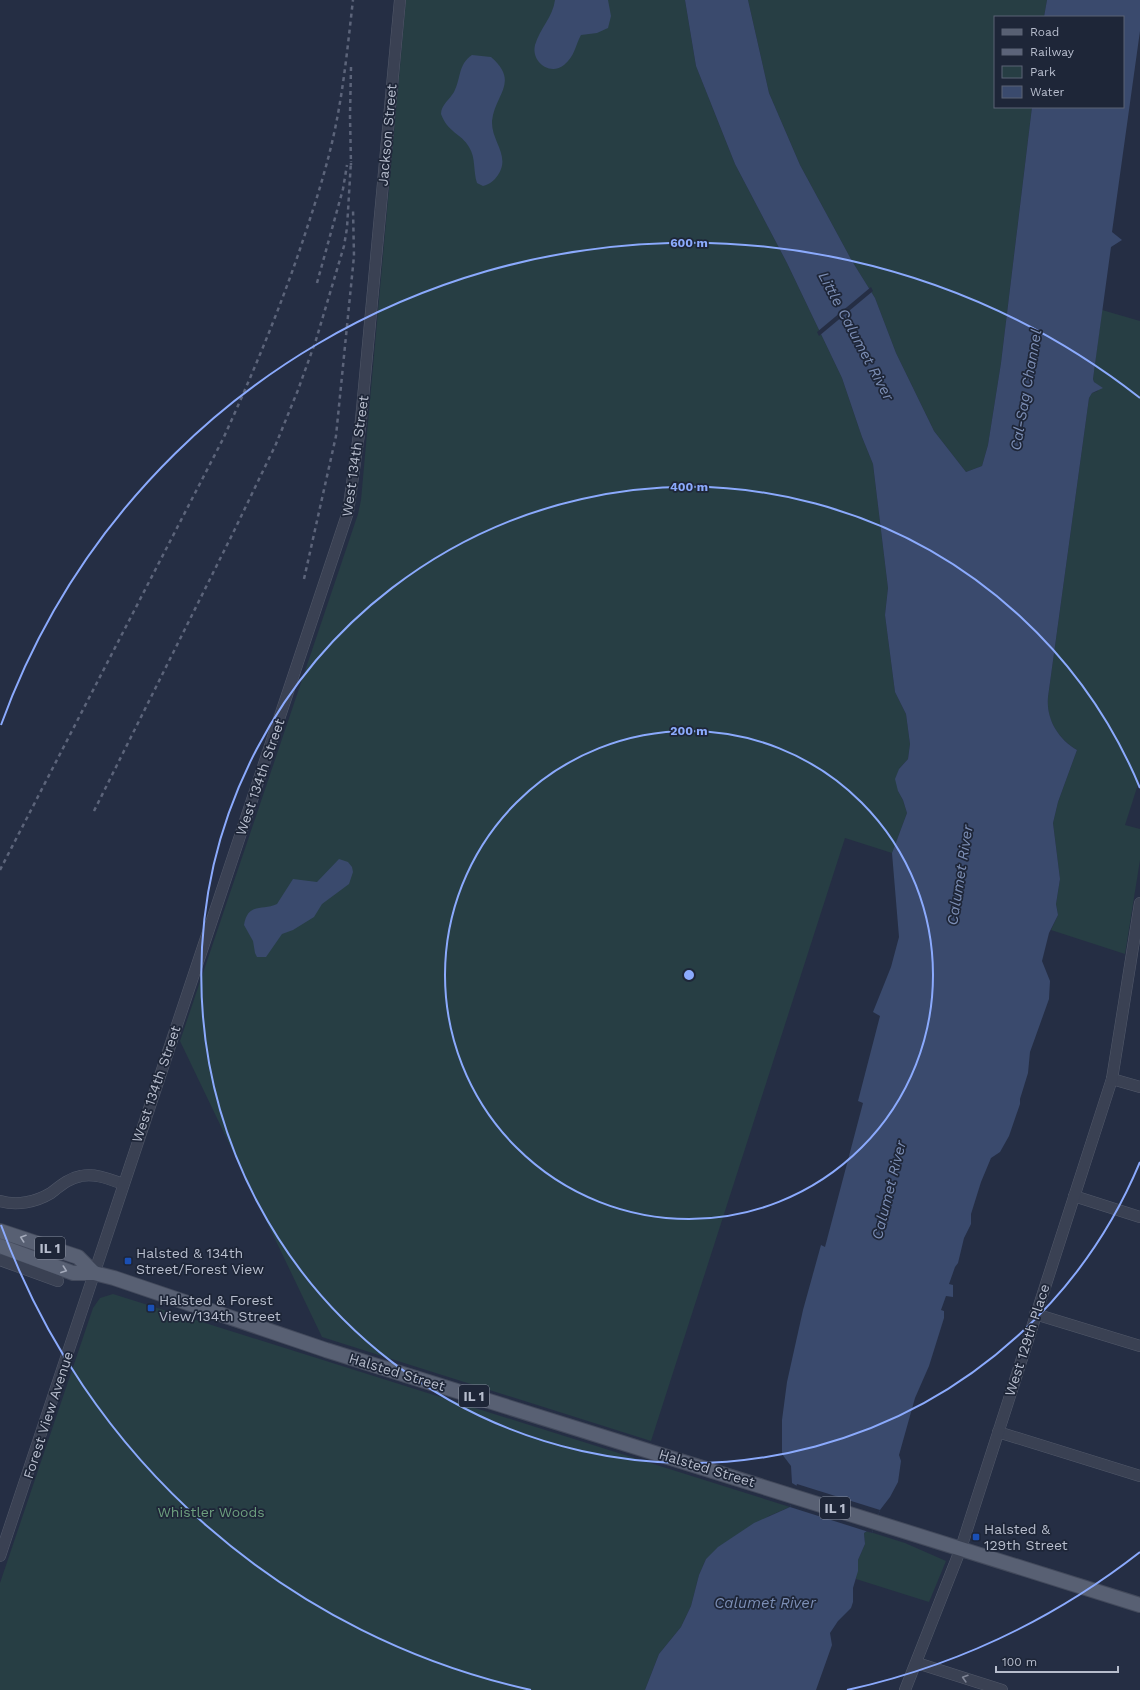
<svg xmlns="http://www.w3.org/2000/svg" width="1140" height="1690" font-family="'Work Sans',sans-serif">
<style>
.green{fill:#273e44}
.water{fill:#3a4a6d}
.pier{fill:#252e44}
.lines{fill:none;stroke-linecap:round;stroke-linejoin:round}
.minor-casing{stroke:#52596a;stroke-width:12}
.major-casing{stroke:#434a5c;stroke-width:16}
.minor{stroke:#3a4153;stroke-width:11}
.major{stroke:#586073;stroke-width:14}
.rail{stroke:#5c647a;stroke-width:2.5;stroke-dasharray:4 4;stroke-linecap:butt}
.oneway{stroke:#a4aabb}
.oneway2{stroke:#7f8596}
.ring{fill:none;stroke:#8baafd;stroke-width:2}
.transit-dot{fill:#1a4fb4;stroke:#1e2638;stroke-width:1.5}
.labels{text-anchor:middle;stroke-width:3.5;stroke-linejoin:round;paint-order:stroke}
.shield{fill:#1e2638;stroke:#8990a0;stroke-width:1}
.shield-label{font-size:13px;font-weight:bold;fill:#b7bdcd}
.street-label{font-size:14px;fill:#b7bdcd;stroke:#1e2638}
.poi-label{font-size:14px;fill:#b7bdcd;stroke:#1e2638;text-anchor:start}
.park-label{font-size:14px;fill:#6d9f7e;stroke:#1e2638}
.water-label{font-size:15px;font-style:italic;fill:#7c8eb5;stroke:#1e2638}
.centre{fill:#8baafd;stroke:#1e2638;stroke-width:2}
.ring-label{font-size:12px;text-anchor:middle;font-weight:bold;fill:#8baafd;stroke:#1e2638;stroke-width:3.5;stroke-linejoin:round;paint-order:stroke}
</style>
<rect width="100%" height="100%" fill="#252e44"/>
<g class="green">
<path d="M406 0H685L696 66 735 164 787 263 842 378 862 437 873 464 888 588 885 615 895 692 906 714 910 744 908 759 899 769 898 791 903 800 907 813 892 853 845 838 651 1441 322 1337 180 1041 358 514 361 500Z"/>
<path d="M748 0H1047L1044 17H995V107H1032L1001 363 988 445 982 466 966 472 934 431 896 353 875 298 852 261 800 165 769 93Z"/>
<path d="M1102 310 1140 321V778L1125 825 1140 829V860L1125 954 1051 930 1058 915 1056 904 1060 879 1053 823 1058 802 1077 750C1058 738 1046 720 1048 697L1089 398 1092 393 1098 391 1093 379Z"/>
<path d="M113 1294 790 1507 769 1516 706 1559 699 1575 691 1606 681 1627 659 1654 645 1690H0V1583L93 1308 100 1298Z"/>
<path d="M867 1531 905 1543 946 1561 929 1602 856 1579 858 1560 865 1544 864 1533Z"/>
</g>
<g class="water">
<path d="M555 0H608L611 16 608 28 597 33 581 35C575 46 575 56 564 65 550 76 531 62 535 45 540 28 553 17 555 0Z"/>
<path d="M685 0H748L769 93 800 165 852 261 875 298 896 353 934 431 966 472 982 466 988 445 1001 363 1032 107H1123V17H1044L1047 0H1140V31L1112 232 1122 240 1111 247 1093 379 1094 382 1103 388 1092 393 1089 398 1048 697C1046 719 1058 739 1077 750L1058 802 1053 823 1060 879 1056 904 1058 915 1049 933 1042 961 1050 981 1049 999 1030 1052 1028 1073 1020 1099V1104L1009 1136 1000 1152 991 1158 981 1182 971 1214V1224L964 1238 958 1263 955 1267 949 1284 953 1285V1297L946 1296 941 1310 944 1311V1318L929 1366 915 1398 899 1455 901 1461 898 1482 890 1497 880 1510 872 1533 867 1531 864 1533 865 1544 858 1560V1571L853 1588V1602L851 1608 838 1621 830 1633 832 1645 816 1690H645L659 1654 681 1627 691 1606 699 1575 706 1559 718 1547 754 1523 790 1507 797 1486 792 1483 791 1466 782 1454V1420L787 1382 803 1310 821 1245 825 1247 863 1103 858 1101 880 1016 873 1012 891 967 899 937 892 853 907 813 903 800 898 791 895 779 899 769 908 759 910 744 906 714 895 692 885 615 888 588 873 464 862 437 842 378 787 263 735 164 696 66Z"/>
<path d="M472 55 491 57C520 82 495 94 492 121 491 141 511 156 498 175 494 181 490 184 483 186L477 183C473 171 476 158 469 147 461 133 448 133 441 114 441 105 450 99 454 92 461 79 458 64 472 55Z"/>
<path d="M339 859 348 862 352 867 353 872 349 884 322 904 314 917 293 930 282 934 266 957H257L255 953 253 941 244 925C248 902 262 911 277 904L293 879 317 882Z"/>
</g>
<g class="pier">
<path d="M871 287 873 291 819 336 817 332Z"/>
<path d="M797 1484 880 1510 872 1533 790 1507Z"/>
</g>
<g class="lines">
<defs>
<g id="minor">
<path d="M1112 1079 1140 1087"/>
<path d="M1074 1196 1140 1217"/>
<path d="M0 1201C17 1206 36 1202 51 1193 60 1186 69 1178 81 1176 95 1173 109 1179 123 1184"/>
<path d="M0 1260 58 1281"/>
<path d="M1035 1314 1140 1346"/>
<path d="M998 1432 1140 1476"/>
<path d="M0 1556 348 512 361 420 400 0"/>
<path d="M917 1663 1002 1690"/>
<path d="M905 1690 961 1548 1112 1079 1140 903"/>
</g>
<g id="major">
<path d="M0 1231 78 1257 94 1273"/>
<path d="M0 1246 73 1273H94L114 1278 326 1350 1140 1605"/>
</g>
</defs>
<use href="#minor" class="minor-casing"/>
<use href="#major" class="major-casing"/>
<use href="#minor" class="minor"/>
<use href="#major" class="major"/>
<g class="rail">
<path d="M351 67 350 116 351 165"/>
<path d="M317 283 343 189 347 165"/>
<path d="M304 579 336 436 354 256 353 209"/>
<path d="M94 811 234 531 276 444 298 390 316 340 344 246 347 228 351 161"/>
<path d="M0 870 223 439C254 371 283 302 306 231 317 198 328 163 335 129 344 86 348 43 353 0"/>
</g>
</g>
<defs><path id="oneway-chevron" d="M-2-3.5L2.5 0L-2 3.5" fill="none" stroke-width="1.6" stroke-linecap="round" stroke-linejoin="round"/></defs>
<g class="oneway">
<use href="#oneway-chevron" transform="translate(23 1238) rotate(-161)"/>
<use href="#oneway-chevron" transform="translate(64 1270) rotate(20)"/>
</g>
<use class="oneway2" href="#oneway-chevron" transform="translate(965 1678) rotate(-163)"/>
<g class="ring">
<circle cx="689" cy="975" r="244"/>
<path d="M1140 1162A488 488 0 1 1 1140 788"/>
<path d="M1140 1552A732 732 0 0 1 847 1690M531 1690A732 732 0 0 1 1 1225M1 725A732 732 0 0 1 1140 398"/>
</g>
<g class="transit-dot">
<rect x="124" y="1257" width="8" height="8" rx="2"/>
<rect x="147" y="1304" width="8" height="8" rx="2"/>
<rect x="972" y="1533" width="8" height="8" rx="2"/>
</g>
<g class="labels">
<g class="shield">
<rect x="35" y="1237" width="30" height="22" rx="3"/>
<rect x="459" y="1385" width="30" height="22" rx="3"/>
<rect x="820" y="1497" width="30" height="22" rx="3"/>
</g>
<g class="shield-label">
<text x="50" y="1253">IL 1</text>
<text x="474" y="1401">IL 1</text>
<text x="835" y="1513">IL 1</text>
</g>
<g class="street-label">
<text transform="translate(387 135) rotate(-85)" y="5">Jackson Street</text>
<text transform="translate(355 456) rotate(-82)" y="5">West 134th Street</text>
<text transform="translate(260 777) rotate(-71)" y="5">West 134th Street</text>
<text transform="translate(156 1084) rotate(-71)" y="5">West 134th Street</text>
<text transform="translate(1027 1340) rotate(-72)" y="5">West 129th Place</text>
<text transform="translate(397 1372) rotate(17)" y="5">Halsted Street</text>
<text transform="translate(48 1415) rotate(-72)" y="5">Forest View Avenue</text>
<text transform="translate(707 1468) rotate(17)" y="5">Halsted Street</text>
</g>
<g class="poi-label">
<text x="136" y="1258">Halsted &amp; 134th<tspan x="136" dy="16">Street/Forest View</tspan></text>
<text x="159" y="1305">Halsted &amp; Forest<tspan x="159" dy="16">View/134th Street</tspan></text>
<text x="984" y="1534">Halsted &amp;<tspan x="984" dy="16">129th Street</tspan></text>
</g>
<g class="park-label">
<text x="211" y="1517">Whistler Woods</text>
</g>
<g class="water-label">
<text transform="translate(856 336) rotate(62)" y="5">Little Calumet River</text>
<text transform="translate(1026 390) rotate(-80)" y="5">Cal-Sag Channel</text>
<text transform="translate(960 875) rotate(-81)" y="5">Calumet River</text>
<text transform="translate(889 1190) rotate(-76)" y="5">Calumet River</text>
<text x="765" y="1608">Calumet River</text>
</g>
</g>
<circle cx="689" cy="975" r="6" class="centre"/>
<g class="ring-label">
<text x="689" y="247">600 m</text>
<text x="689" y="491">400 m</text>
<text x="689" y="735">200 m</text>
</g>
<rect x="994" y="16" width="130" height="92" fill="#1e2638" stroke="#5b6274"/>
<rect x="1002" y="29" width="20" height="6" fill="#586073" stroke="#5b6274"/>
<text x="1030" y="36" font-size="12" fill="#b7bdcd">Road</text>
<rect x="1002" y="49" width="20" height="6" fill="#5c647a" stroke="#5b6274"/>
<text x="1030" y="56" font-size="12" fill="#b7bdcd">Railway</text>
<rect x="1002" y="66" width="20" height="12" fill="#273e44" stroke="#5b6274"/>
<text x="1030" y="76" font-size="12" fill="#b7bdcd">Park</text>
<rect x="1002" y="86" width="20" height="12" fill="#3a4a6d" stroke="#5b6274"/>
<text x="1030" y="96" font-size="12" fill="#b7bdcd">Water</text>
<path d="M996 1666v6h122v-6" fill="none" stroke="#b7bdcd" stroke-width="2"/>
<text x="1002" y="1666" font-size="12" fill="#b7bdcd" stroke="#1e2638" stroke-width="3" paint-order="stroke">100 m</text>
</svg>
